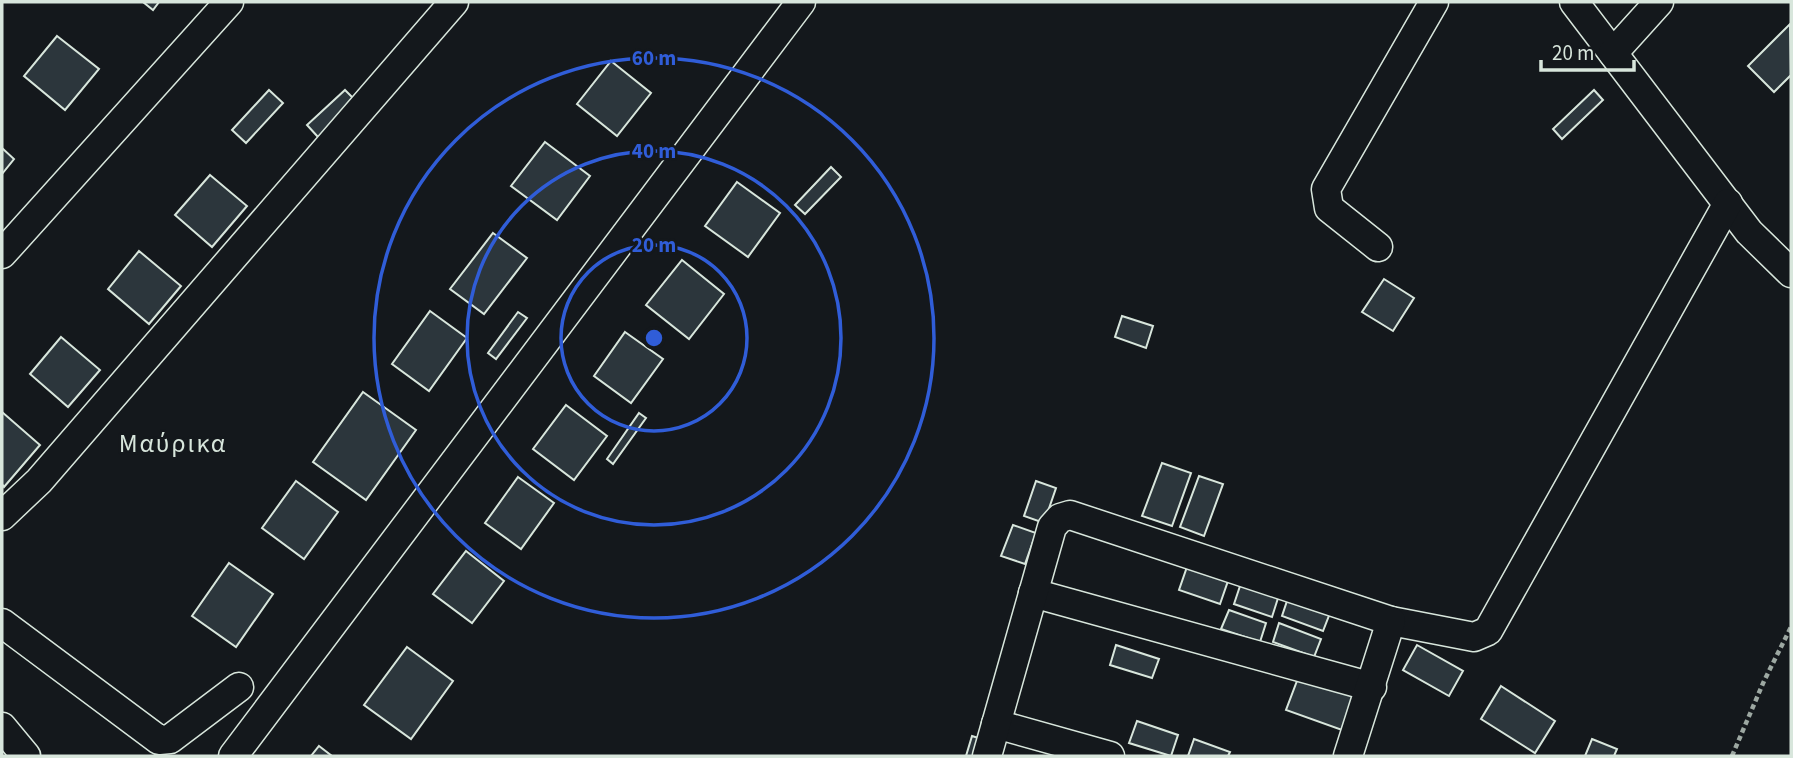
<svg xmlns="http://www.w3.org/2000/svg" width="1793" height="758" font-family="'Source Sans 3',sans-serif">
<style>
.building{fill:#2c363c;stroke:#d8e6dc;stroke-width:2}
.lines{fill:none;stroke-linecap:round;stroke-linejoin:round}
.minor-casing{stroke:#d8e6dc;stroke-width:31}
.path{stroke:#9da8a2;stroke-width:4.5;stroke-dasharray:5 3.5;stroke-linecap:butt}
.minor{stroke:#14181c;stroke-width:28}
.ring{fill:none;stroke:#305dd8;stroke-width:3.5}
.labels{text-anchor:middle;stroke-width:5;stroke-linejoin:round;paint-order:stroke}
.quarter-label{font-size:26px;letter-spacing:2px;fill:#d8e6dc;stroke:#14181c}
.centre{fill:#305dd8;stroke:#14181c;stroke-width:3.5}
.ring-label{font-size:21px;text-anchor:middle;font-weight:bold;fill:#305dd8;stroke:#14181c;stroke-width:5;stroke-linejoin:round;paint-order:stroke}
</style>
<rect width="100%" height="100%" fill="#14181c"/>
<g class="building">
<path d="M143 2H159L153 10Z"/>
<path d="M1790 24 1791 75 1774 92 1748 66Z"/>
<path d="M57 36 99 69 65 110 24 76Z"/>
<path d="M611 61 651 93 617 136 577 104Z"/>
<path d="M269 90 283 103 246 143 232 130Z"/>
<path d="M345 90 356 101 318 137 307 125Z"/>
<path d="M1594 90 1603 100 1562 139 1553 129Z"/>
<path d="M545 142 590 176 557 220 511 186Z"/>
<path d="M2 148 14 159 2 174Z"/>
<path d="M831 167 841 177 805 214 795 205Z"/>
<path d="M210 175 247 206 212 247 175 215Z"/>
<path d="M737 182 780 213 748 257 705 226Z"/>
<path d="M493 233 527 258 484 314 450 289Z"/>
<path d="M139 251 181 286 149 324 108 289Z"/>
<path d="M682 260 724 294 689 339 646 305Z"/>
<path d="M1384 279 1414 298 1393 331 1362 312Z"/>
<path d="M430 311 467 338 429 391 392 364Z"/>
<path d="M518 312 527 318 496 359 488 353Z"/>
<path d="M1122 316 1153 326 1146 348 1115 337Z"/>
<path d="M625 332 663 359 631 403 594 376Z"/>
<path d="M61 337 100 370 68 407 30 374Z"/>
<path d="M363 392 416 430 366 500 313 462Z"/>
<path d="M566 405 607 436 574 480 533 449Z"/>
<path d="M2 412 40 445 4 487 2 484Z"/>
<path d="M639 413 646 418 613 464 607 459Z"/>
<path d="M1162 463 1191 473 1172 526 1142 516Z"/>
<path d="M1199 476 1223 484 1204 536 1180 527Z"/>
<path d="M518 477 554 503 521 549 485 523Z"/>
<path d="M296 481 338 512 304 559 262 528Z"/>
<path d="M1036 481 1056 488 1044 523 1024 516Z"/>
<path d="M1013 525 1036 533 1025 564 1001 556Z"/>
<path d="M466 551 504 581 472 623 433 594Z"/>
<path d="M229 563 273 594 236 647 192 616Z"/>
<path d="M1188 564 1229 578 1220 604 1179 590Z"/>
<path d="M1241 583 1279 595 1272 617 1234 604Z"/>
<path d="M1288 598 1330 613 1323 631 1282 616Z"/>
<path d="M1229 610 1266 623 1260 642 1221 629Z"/>
<path d="M1279 623 1321 639 1314 657 1273 642Z"/>
<path d="M1116 645 1159 659 1152 678 1110 665Z"/>
<path d="M1417 645 1463 671 1449 696 1403 670Z"/>
<path d="M407 647 453 681 411 739 364 705Z"/>
<path d="M1300 673 1356 692 1342 730 1286 710Z"/>
<path d="M1501 686 1555 721 1535 753 1481 719Z"/>
<path d="M1137 721 1178 735 1171 756 1129 743Z"/>
<path d="M972 736 991 742 986 756H966Z"/>
<path d="M1194 739 1230 752 1228 756H1188Z"/>
<path d="M1592 739 1617 749 1614 756H1585Z"/>
<path d="M319 746 332 756H311Z"/>
</g>
<g class="lines">
<defs>
<g id="minor">
<path d="M1574 2 1749 232 1791 273"/>
<path d="M1613 53 1659 2"/>
<path d="M1378 247 1329 208 1326 189 1434 2"/>
<path d="M2 254 229 2"/>
<path d="M2 516 39 481 454 2"/>
<path d="M1033 593 1372 687"/>
<path d="M1391 621 1474 637 1488 631 1728 203"/>
<path d="M2 623 159 740 170 739 239 687"/>
<path d="M996 724 1110 756"/>
<path d="M2 727 26 756"/>
<path d="M233 756 801 2"/>
<path d="M987 756 1052 527 1060 518 1070 515 1391 621 1348 756"/>
</g>
</defs>
<use href="#minor" class="minor-casing"/>
<path class="path" d="M1732 756 1764 681 1791 627"/>
<use href="#minor" class="minor"/>
</g>
<g class="ring">
<circle cx="654" cy="338" r="93"/>
<circle cx="654" cy="338" r="187"/>
<circle cx="654" cy="338" r="280"/>
</g>
<g class="labels">
<g class="quarter-label">
<text x="173" y="452">Μαύρικα</text>
</g>
</g>
<circle cx="654" cy="338" r="10" class="centre"/>
<g class="ring-label">
<text x="654" y="65">60 m</text>
<text x="654" y="158">40 m</text>
<text x="654" y="252">20 m</text>
</g>
<rect width="1793" height="758" fill="none" stroke="#d8e6dc" stroke-width="7"/>
<path d="M1541 60v10h93v-10" fill="none" stroke="#d8e6dc" stroke-width="3.5"/>
<text x="1552" y="60" font-size="21" fill="#d8e6dc" stroke="#14181c" stroke-width="5" paint-order="stroke">20 m</text>
</svg>
